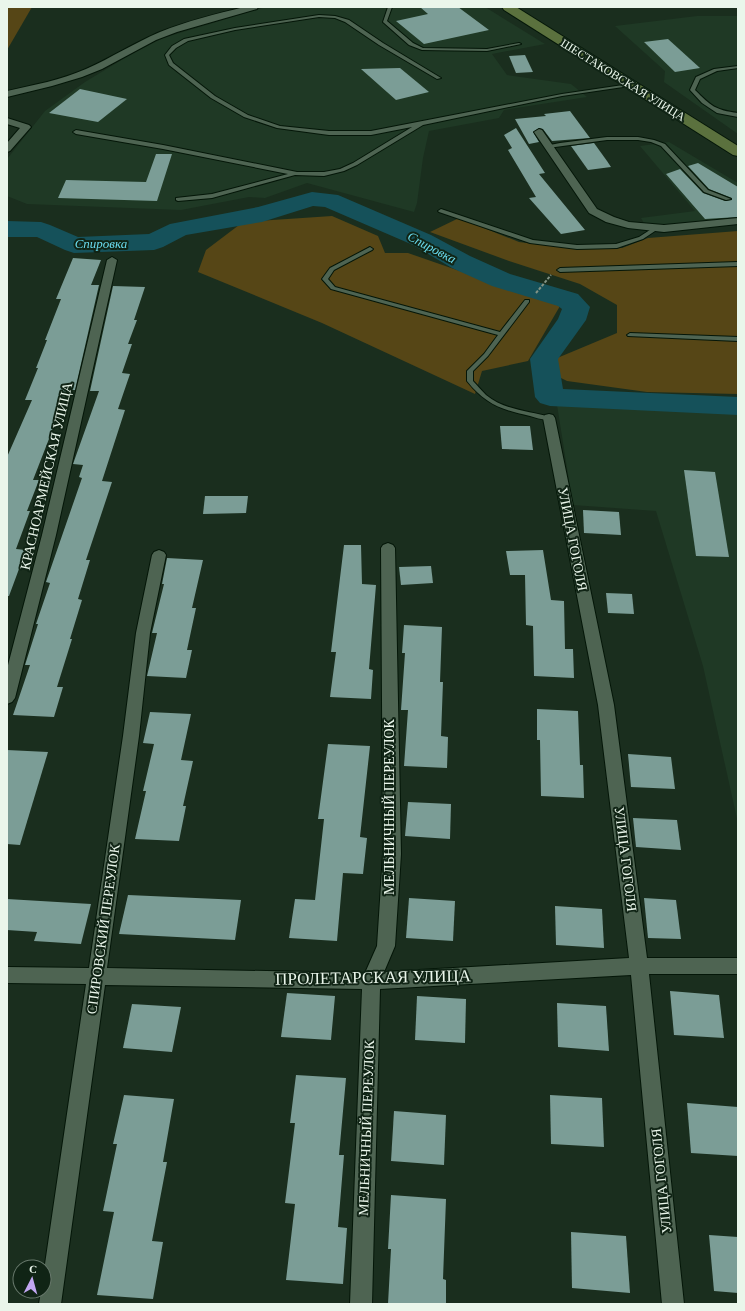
<svg xmlns="http://www.w3.org/2000/svg" width="745" height="1311" font-family="'Times New Roman',serif">
<style>
.built{fill:#1f3925}
.green{fill:#564616}
.lines{fill:none;stroke-linecap:round;stroke-linejoin:round}
.river{fill:#15515a;fill-rule:evenodd}
.building{fill:#7b9d96}
.service-casing{stroke:#041608;stroke-width:2}
.minor-casing{stroke:#041608;stroke-width:2}
.secondary-casing{stroke:#041608;stroke-width:2}
.path{stroke:#839385;stroke-width:2;stroke-dasharray:3 1.5;stroke-linecap:butt}
.service{fill:#4e6452;fill-rule:evenodd}
.minor{fill:#4e6452;fill-rule:evenodd}
.secondary{fill:#5b713e;fill-rule:evenodd}
.labels{text-anchor:middle;stroke-width:4;stroke-linejoin:round;paint-order:stroke}
.far-street-label{font-size:12px;fill:#eaf6eb;stroke:#102415}
.far-water-label{font-size:13px;font-style:italic;fill:#69daed;stroke:#102415}
.street-label{font-size:14px;fill:#eaf6eb;stroke:#102415}
.near-street-label{font-size:17px;fill:#eaf6eb;stroke:#102415}
</style>
<rect width="100%" height="100%" fill="#1a2e1e"/>
<g class="built">
<path d="M266 7H485L545 44 492 54 507 75 571 84 587 97 504 110 499 118 429 131 423 158 417 203 414 212 307 183 265 198 249 197 181 210 27 204 7 196V159L45 111 85 82 133 53 163 38Z"/>
<path d="M697 16H738V134L664 82 665 71 615 26Z"/>
<path d="M669 142 738 183V219L646 227 641 218 695 211 640 146Z"/>
<path d="M557 405 738 413V823L703 666 656 511 573 505Z"/>
</g>
<g class="green">
<path d="M7 7H32L7 50Z"/>
<path d="M332 216 378 236 385 253H408L560 306 528 361 482 371 475 394 322 323 198 272 206 250 243 222Z"/>
<path d="M459 218 519 242 567 248H622L648 238 738 231V394L647 392 567 381 551 373 550 361 617 333V305L580 284 509 261 430 232Z"/>
</g>
<g class="lines">
<path class="river" d="M312 192 338 195 431 235 470 256 510 274 578 294 590 307 586 320 558 359 563 389 738 397V415L550 406 540 403 535 397 530 359 558 319 562 309 558 306 492 286 452 268 413 245 325 207 313 206 262 222 186 235 163 247 154 250 74 253 65 250 37 237H7V221L41 222 50 225 78 237 149 234 170 224 258 207Z"/>
</g>
<g class="building">
<path d="M420 7H458L489 30 424 44 396 21 428 14Z"/>
<path d="M668 39 700 68 675 72 644 42Z"/>
<path d="M525 55 533 72 516 73 509 56Z"/>
<path d="M400 68 429 92 396 100 361 69Z"/>
<path d="M80 89 127 99 98 122 49 113Z"/>
<path d="M570 111 590 138 552 141 543 129 539 128 533 132 539 142 529 144 515 119 546 116 544 114Z"/>
<path d="M516 128 545 173 539 174 585 230 561 234 529 198 536 197 508 150 512 148 504 135Z"/>
<path d="M594 143 607 161 611 167 588 170 571 146Z"/>
<path d="M156 154H172L157 201 58 198 66 180 146 182Z"/>
<path d="M698 163 738 187V217L705 219 666 174 680 169 703 193 725 201 732 200V198L709 189 688 166Z"/>
<path d="M73 258 101 260 91 285H99L75 390H68L33 480H39L27 511H30L16 549 26 550 9 596H7V457L32 400H25L38 368H36L47 340H45L61 299H56Z"/>
<path d="M113 286 145 287 134 320H137L128 344H132L122 373 130 374 118 409 125 410 102 481 112 482 86 560H90L78 599 82 600 70 639H72L57 687H63L54 717 13 715 30 665H25L38 624H36L50 583 46 582 82 478 79 477 83 465 73 464 99 391H90Z"/>
<path d="M500 426H530L533 450 502 449Z"/>
<path d="M684 470 715 472 729 557 696 556Z"/>
<path d="M205 496H248L246 513 203 514Z"/>
<path d="M583 510 619 512 621 535 584 533Z"/>
<path d="M344 545H361L362 584 376 585 369 669 373 670 371 699 330 697 336 652H331Z"/>
<path d="M543 550 551 600 564 601 565 649H573L574 678 534 676 533 626 526 625 525 575H510L506 551Z"/>
<path d="M167 558 203 560 192 608H196L187 650H192L186 678 147 676 157 633H152L164 584H162Z"/>
<path d="M431 566 433 583 401 585 399 567Z"/>
<path d="M606 593 632 594 634 614 608 613Z"/>
<path d="M404 625 442 627 440 682H443L441 736 448 737 447 768 404 766 408 710H401L405 653H402Z"/>
<path d="M537 709 578 711 580 765H583L584 798 541 796 540 740H537Z"/>
<path d="M150 712 191 714 181 760 193 761 183 806H186L179 841 135 839 146 791H143L154 744 143 743Z"/>
<path d="M328 744 370 746 360 837 367 838 363 874 343 873 337 941 289 938 295 899 315 900 324 819H318Z"/>
<path d="M7 750 48 752 20 845 7 844Z"/>
<path d="M628 754 671 757 675 789 631 787Z"/>
<path d="M408 802 451 804 450 839 405 836Z"/>
<path d="M633 818 677 820 681 850 636 847Z"/>
<path d="M128 895 241 900 235 940 119 934Z"/>
<path d="M409 898 455 901 453 941 406 938Z"/>
<path d="M644 898 676 900 681 939 648 938Z"/>
<path d="M7 899 91 904 81 944 34 941 37 932 7 930Z"/>
<path d="M555 906 602 909 604 948 556 945Z"/>
<path d="M670 991 719 995 724 1038 674 1035Z"/>
<path d="M287 993 335 996 331 1040 281 1037Z"/>
<path d="M417 996 466 999 465 1043 415 1040Z"/>
<path d="M557 1003 606 1006 609 1051 558 1047Z"/>
<path d="M132 1004 181 1007 172 1052 123 1048Z"/>
<path d="M296 1075 346 1078 339 1155H344L338 1227 347 1228 343 1284 286 1280 295 1204 285 1203 295 1123H290Z"/>
<path d="M124 1095 174 1099 163 1162H167L152 1241 163 1242 153 1299 97 1295 114 1212 103 1211 117 1144H113Z"/>
<path d="M550 1095 602 1098 604 1147 551 1144Z"/>
<path d="M687 1103 738 1107V1156L691 1153Z"/>
<path d="M394 1111 446 1115 444 1165 391 1161Z"/>
<path d="M391 1195 446 1199 443 1279 446 1280V1304H388L391 1249H388Z"/>
<path d="M571 1232 626 1236 630 1293 572 1288Z"/>
<path d="M709 1235 738 1237V1293L714 1291Z"/>
</g>
<g class="lines">
<defs>
<g id="service">
<path d="M388 7H392L387 21 413 43 423 48 487 49 519 43 521 44 487 51 422 50 409 45 383 22Z"/>
<path d="M319 15 335 16 349 20 383 43 441 78 437 79 379 45 345 22 335 18 319 17 235 30 188 41 176 48 169 55 173 63 215 96 248 115 280 126 329 131H371L562 94 630 84 632 85 630 86 562 96 423 125 357 165 344 171 324 176 295 175 212 198 178 201 176 200V198L212 194 288 174 163 149 76 134 73 132 76 130 163 145 297 172H324L340 169 353 163 412 127 371 135H329L277 128 244 117 211 98 169 65 165 55 172 46 184 39 235 28Z"/>
<path d="M738 66V68L717 71 700 79 695 90C711 106 715 110 738 113V117L717 113 702 103 690 90 696 77 714 69Z"/>
<path d="M607 137H638L654 140 665 144 708 190 731 199 726 200 704 192 661 146 651 142 638 140H607L548 148 545 146 560 143Z"/>
<path d="M441 209 533 240 577 245 616 244 639 237 653 228 658 229 643 239 617 248 577 249 530 243 439 212 438 211Z"/>
<path d="M370 247 373 249 372 250 334 270 328 279 335 287 500 332 525 300H529V302L488 356 473 371V381C477 385 481 390 486 395 504 410 529 411 551 417V419C545 421 537 418 530 416 502 410 485 404 467 381V371L484 354 498 335 331 289 322 279 330 268Z"/>
<path d="M738 262V266L560 272 557 270 560 268Z"/>
<path d="M630 333 738 337V341L628 336 627 335Z"/>
</g>
<g id="minor">
<path d="M244 7H258L257 9 177 32 156 40 102 69 82 77 52 86 7 97V91C34 85 61 80 86 69 111 58 134 43 160 32 187 21 216 14 244 7Z"/>
<path d="M7 118 29 125 31 127 10 151 7 152V143L20 128 7 124Z"/>
<path d="M539 129 542 130 597 209 614 217 629 222 664 225 738 218V224L664 232 628 228 606 222 589 213 534 132Z"/>
<path d="M112 257 117 260 56 535 15 698 12 702 7 704V669L42 535 107 260Z"/>
<path d="M549 414 553 415 555 418 614 705 647 958H738V974H649L684 1304H662L631 975 380 989 372 1304H350L362 989 105 985 61 1304H39L41 1291H44V1271L86 984 7 983V967L89 968 123 736 136 633 152 555 154 552 159 550 164 552 166 555 150 633 139 736 107 968 365 973 377 946 383 854 381 548 383 545 388 543 393 545 395 548 401 854 395 946 384 972 629 958 598 705 543 418 545 415Z"/>
</g>
<path id="secondary" d="M502 7H516L738 146V156L733 155 504 10Z"/>
</defs>
<use href="#service" class="service-casing"/>
<use href="#minor" class="minor-casing"/>
<use href="#secondary" class="secondary-casing"/>
<path class="path" d="M536 293 551 275"/>
<use href="#service" class="service"/>
<use href="#minor" class="minor"/>
<use href="#secondary" class="secondary"/>
</g>
<g class="labels">
<g class="far-street-label">
<text transform="translate(623 80) rotate(32)" y="4">ШЕСТАКОВСКАЯ УЛИЦА</text>
</g>
<g class="far-water-label">
<text x="101" y="248">Спировка</text>
<text transform="translate(432 247) rotate(28)" y="5">Спировка</text>
</g>
<g class="street-label">
<text transform="translate(46 476) rotate(-77)" y="5">КРАСНОАРМЕЙСКАЯ УЛИЦА</text>
<text transform="translate(573 539) rotate(79)" y="5">УЛИЦА ГОГОЛЯ</text>
<text transform="translate(389 807) rotate(-90)" y="5">МЕЛЬНИЧНЫЙ ПЕРЕУЛОК</text>
<text transform="translate(626 859) rotate(83)" y="5">УЛИЦА ГОГОЛЯ</text>
<text transform="translate(103 929) rotate(-82)" y="5">СПИРОВСКИЙ ПЕРЕУЛОК</text>
<text transform="translate(366 1128) rotate(-88)" y="5">МЕЛЬНИЧНЫЙ ПЕРЕУЛОК</text>
<text transform="translate(661 1181) rotate(-96)" y="5">УЛИЦА ГОГОЛЯ</text>
</g>
<g class="near-street-label">
<text transform="translate(373 977) rotate(-1)" y="6">ПРОЛЕТАРСКАЯ УЛИЦА</text>
</g>
</g>
<rect width="745" height="1311" fill="none" stroke="#eaf6eb" stroke-width="16"/>
<g transform="translate(32 1279) rotate(6)"><circle r="19" fill="#102415" stroke="#67786b"/>
<path d="M0-3L7 15L0 10L-7 15Z" fill="#c2a7f2"/>
<text y="-6" font-size="11" font-weight="bold" text-anchor="middle" fill="#eaf6eb">С</text>
</g>
</svg>
